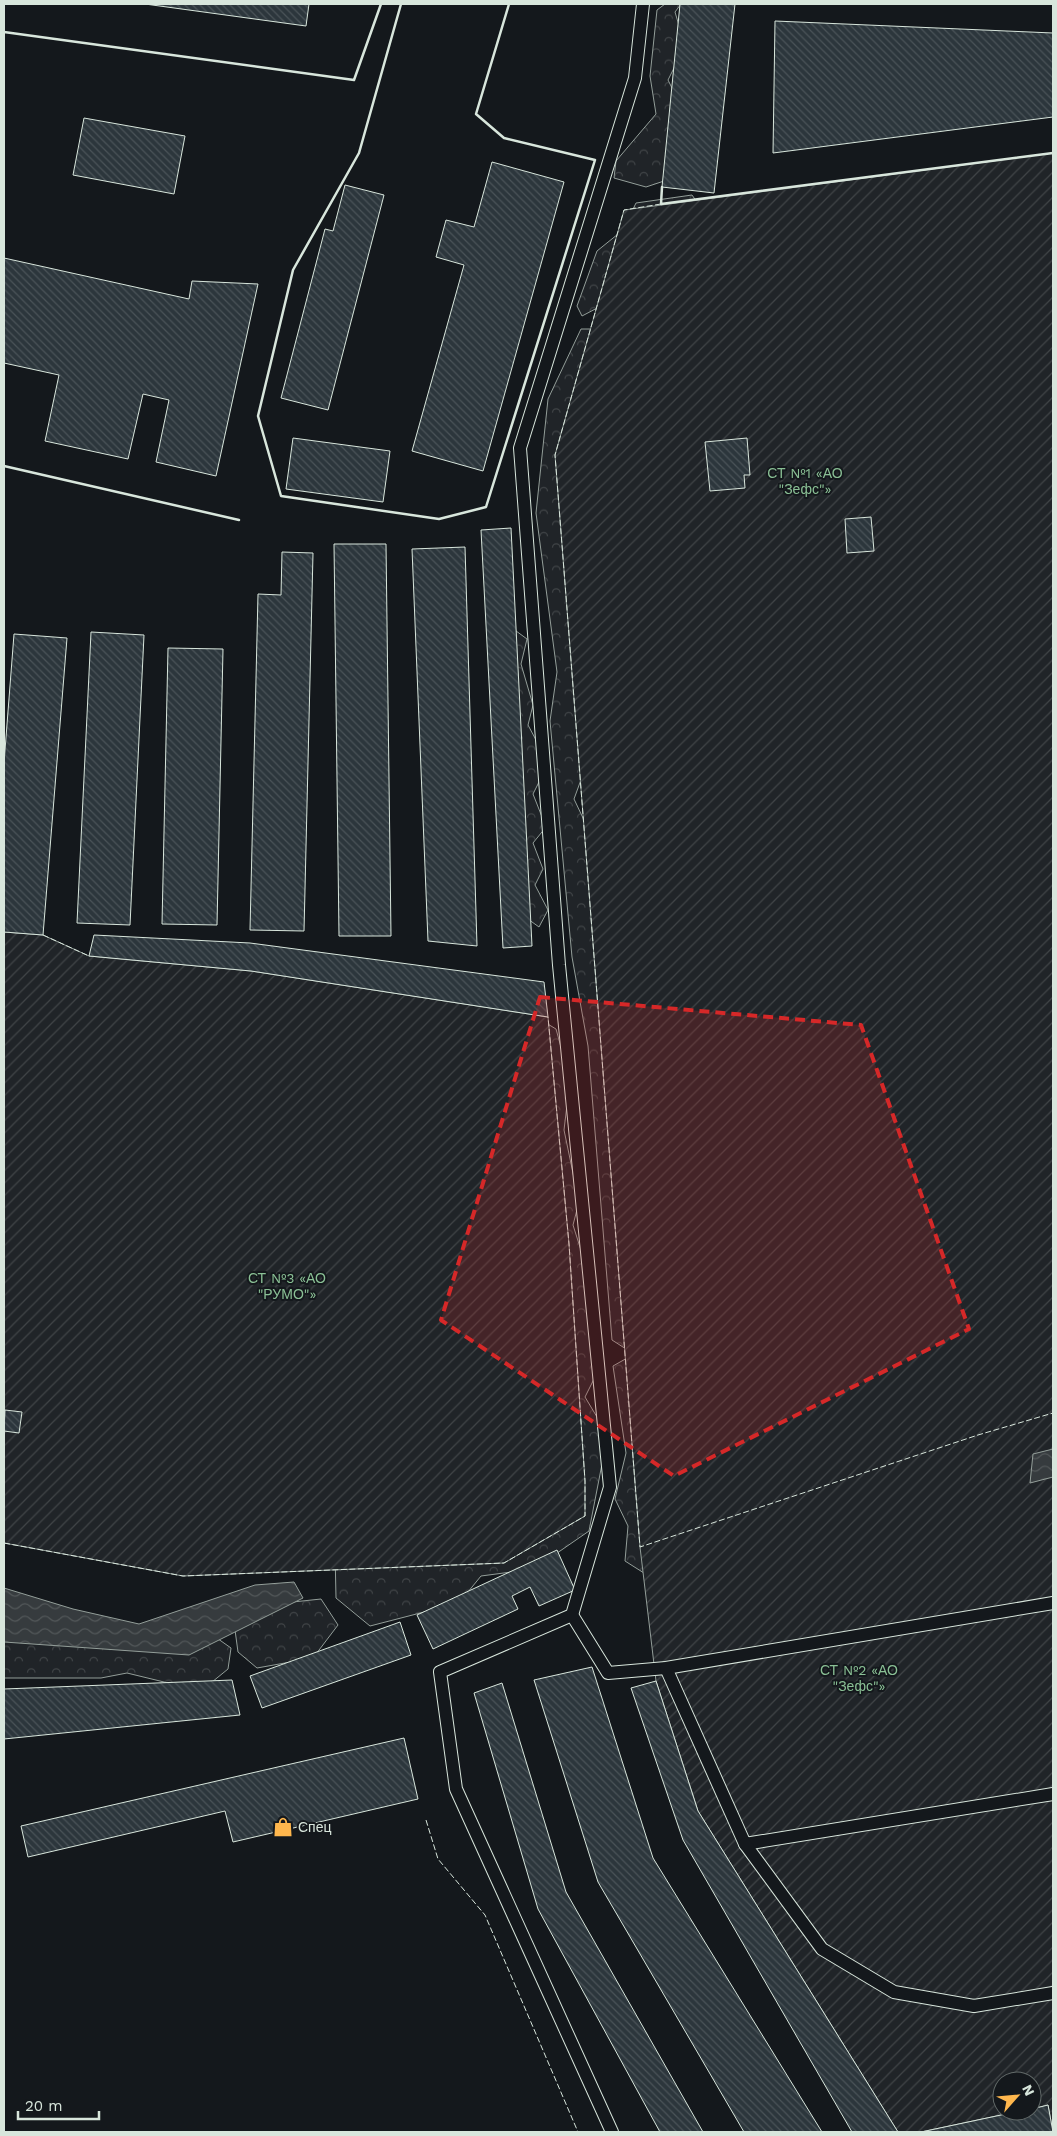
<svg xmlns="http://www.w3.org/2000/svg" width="1057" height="2136" font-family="'Work Sans',sans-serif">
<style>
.forest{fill:url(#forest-crowns);stroke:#939e99}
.garden{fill:url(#garden-furrows);stroke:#939e99}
.water{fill:url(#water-waves);stroke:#939e99}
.building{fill:url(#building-back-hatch);stroke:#d8e6dc}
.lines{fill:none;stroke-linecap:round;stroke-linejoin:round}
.service-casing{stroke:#d8e6dc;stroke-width:14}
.service{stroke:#14181c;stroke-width:12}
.fence{stroke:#d8e6dc;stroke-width:1;stroke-dasharray:6 2.5;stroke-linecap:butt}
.wall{stroke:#d8e6dc;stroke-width:2.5}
.marked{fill:#d62828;fill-opacity:0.2;stroke:#d62828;stroke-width:4;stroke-dasharray:10 6;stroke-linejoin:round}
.labels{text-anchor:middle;stroke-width:4;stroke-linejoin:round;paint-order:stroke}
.park-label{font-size:14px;fill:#8ac095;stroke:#14181c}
.poi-label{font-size:14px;fill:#d8e6dc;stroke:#14181c;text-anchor:start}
</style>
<defs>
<pattern id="forest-crowns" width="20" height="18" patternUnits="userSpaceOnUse" patternTransform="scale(1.25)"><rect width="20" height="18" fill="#202428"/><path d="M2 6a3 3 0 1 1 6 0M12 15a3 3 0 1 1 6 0" fill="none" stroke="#404447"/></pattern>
<pattern id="garden-furrows" width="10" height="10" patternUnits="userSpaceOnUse" patternTransform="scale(1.25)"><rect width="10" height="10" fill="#202428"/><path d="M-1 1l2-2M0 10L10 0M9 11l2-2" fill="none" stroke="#404447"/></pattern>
<pattern id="water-waves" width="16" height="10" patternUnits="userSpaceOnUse" patternTransform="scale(1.25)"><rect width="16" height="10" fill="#363b3e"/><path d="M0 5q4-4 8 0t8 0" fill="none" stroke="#525759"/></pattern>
<pattern id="building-back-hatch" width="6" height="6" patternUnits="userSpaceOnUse" patternTransform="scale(1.25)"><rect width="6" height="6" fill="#2c363c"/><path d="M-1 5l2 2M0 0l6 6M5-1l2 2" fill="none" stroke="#4a5358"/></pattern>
</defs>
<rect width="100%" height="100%" fill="#14181c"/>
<g class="forest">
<path d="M665 4H681L675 12 685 46 668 80 679 102 676 177 646 187 614 178 616 161 656 114 650 76 657 10Z"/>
<path d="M692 195 706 215 601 306 582 316 577 306 597 251 623 230 636 203Z"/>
<path d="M581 329H600L586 766 574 799 593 839 626 1349 612 1340 588 1046 572 957 550 721 557 672 536 513 548 399Z"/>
<path d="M512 628 527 639 521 664 533 705 528 725 536 740 541 778 533 794 546 827 533 843 543 869 535 885 548 910 539 927 514 909Z"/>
<path d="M536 1017 556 1029 570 1080 564 1130 579 1202 573 1225 586 1266 594 1379 585 1397 597 1417 602 1464 589 1531 534 1569 481 1576 459 1603 370 1626 336 1598 335 1551Z"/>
<path d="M666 1336 655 1580 625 1561 628 1526 615 1499 626 1453 613 1366Z"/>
<path d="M321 1599 338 1625 313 1658 257 1668 238 1652 235 1630 274 1604Z"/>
<path d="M4 1618 204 1629 231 1648 228 1669 201 1691 127 1673 101 1678H4Z"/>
</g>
<g class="garden">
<path d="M1053 153V2132L1048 2105 1032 2109V2081H1002V2111H1020L921 2132H898L698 1811 656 1681 640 1547 555 455 624 210Z"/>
<path d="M4 932 43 935 89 956 251 971 548 1017 569 1244 585 1481V1516L504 1563 183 1576 4 1543Z"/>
</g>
<g class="water">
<path d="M1053 1449V1477L1030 1483 1033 1454Z"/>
<path d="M294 1582 303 1598 189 1655 4 1642V1588L73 1609 139 1624 255 1585Z"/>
</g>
<g class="building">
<path d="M145 4H309L306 26Z"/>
<path d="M680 4H735L714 193 662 187Z"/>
<path d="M775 21 1053 33V117L773 153Z"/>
<path d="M84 118 185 136 174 194 73 175Z"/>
<path d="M492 162 564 182 483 471 412 451 464 265 436 257 446 220 474 227Z"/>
<path d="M345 185 384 195 328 410 281 398 325 229 333 231Z"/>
<path d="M4 258 189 299 192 281 258 284 216 476 156 462 169 400 143 394 128 459 45 441 59 375 4 363Z"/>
<path d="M293 438 390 451 383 502 286 489Z"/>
<path d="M747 438 750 475H744L745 488 710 491 705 442Z"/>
<path d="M871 517 874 551 847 553 845 519Z"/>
<path d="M511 528 532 946 503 948 481 530Z"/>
<path d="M334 544H386L391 936H339Z"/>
<path d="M465 547 477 946 428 941 412 549Z"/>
<path d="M282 552 313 553 304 931 250 930 258 594 281 595Z"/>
<path d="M91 632 144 635 130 925 77 923Z"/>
<path d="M14 634 67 638 43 935 4 932V763Z"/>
<path d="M168 648 223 649 217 925 162 924Z"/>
<path d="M94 935 250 943 544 982 548 1017 251 971 89 956Z"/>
<path d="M5 1410 22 1412 19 1433 4 1431Z"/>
<path d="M557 1550 575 1590 539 1606 530 1587 512 1596 518 1609 433 1649 417 1615Z"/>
<path d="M400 1622 411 1655 262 1708 250 1676Z"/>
<path d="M592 1667 653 1858 822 2132H744L598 1882 534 1680Z"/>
<path d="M232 1680 240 1715 4 1739V1689Z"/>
<path d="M656 1681 698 1811 898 2132H852L683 1840 631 1688Z"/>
<path d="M502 1683 566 1892 703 2132H660L538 1909 474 1693Z"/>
<path d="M404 1738 418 1799 233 1842 225 1811 28 1857 21 1826Z"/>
<path d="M1048 2105 1053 2132H921L1020 2111H1032V2109Z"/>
</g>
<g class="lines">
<defs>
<g id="service">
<path d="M572 1615 608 1673 666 1668 1053 1603"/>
<path d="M666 1668 745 1844 1053 1794"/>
<path d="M745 1844 822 1949 894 1992 974 2006 1053 1993"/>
<path d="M612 2132 456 1789 440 1672 572 1615 610 1487 559 965 520 448 635 78 643 4"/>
</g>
</defs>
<use href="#service" class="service-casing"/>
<use href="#service" class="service"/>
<g class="fence">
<path d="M661 204 624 210 555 455 640 1547 978 1435 1053 1413"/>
<path d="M43 935 89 956"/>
<path d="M4 1543 183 1576 504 1563 585 1516V1481L569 1244 548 1017"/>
<path d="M426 1820 438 1859 485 1915 578 2132"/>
</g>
<g class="wall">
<path d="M401 4 359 153 293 270 258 416 281 496 439 519 486 507 595 160 504 138 476 114 509 4"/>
<path d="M4 32 354 80 381 4"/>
<path d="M662 187 661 204 1053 153"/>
<path d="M4 466 239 520"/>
</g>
</g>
<path class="marked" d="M540 997 861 1025 969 1329 674 1476 441 1320Z"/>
<defs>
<symbol id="shop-bare" viewBox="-9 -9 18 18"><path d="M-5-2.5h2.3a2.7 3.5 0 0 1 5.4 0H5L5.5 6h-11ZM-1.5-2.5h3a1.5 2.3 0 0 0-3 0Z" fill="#ffb74d" stroke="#14181c" stroke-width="2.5" paint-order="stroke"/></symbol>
</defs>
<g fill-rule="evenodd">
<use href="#shop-bare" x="269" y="1813" width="28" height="28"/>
</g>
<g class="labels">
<g class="park-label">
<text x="805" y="478">СТ №1 «АО<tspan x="805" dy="16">"Зефс"»</tspan></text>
<text x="287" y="1283">СТ №3 «АО<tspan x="287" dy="16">"РУМО"»</tspan></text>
<text x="859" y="1675">СТ №2 «АО<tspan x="859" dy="16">"Зефс"»</tspan></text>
</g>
<g class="poi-label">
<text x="298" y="1832">Спец</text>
</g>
</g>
<rect width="1057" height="2136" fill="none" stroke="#d8e6dc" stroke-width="10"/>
<g transform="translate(1017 2096) rotate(63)"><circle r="24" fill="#14181c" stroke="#626a69"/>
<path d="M0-4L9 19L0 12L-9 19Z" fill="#ffb74d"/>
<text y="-8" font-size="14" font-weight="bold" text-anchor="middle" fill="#d8e6dc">N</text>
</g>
<path d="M18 2111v8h81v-8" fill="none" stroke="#d8e6dc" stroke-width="2.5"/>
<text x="25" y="2111" font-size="15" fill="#d8e6dc" stroke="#14181c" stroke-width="4" paint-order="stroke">20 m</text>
</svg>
